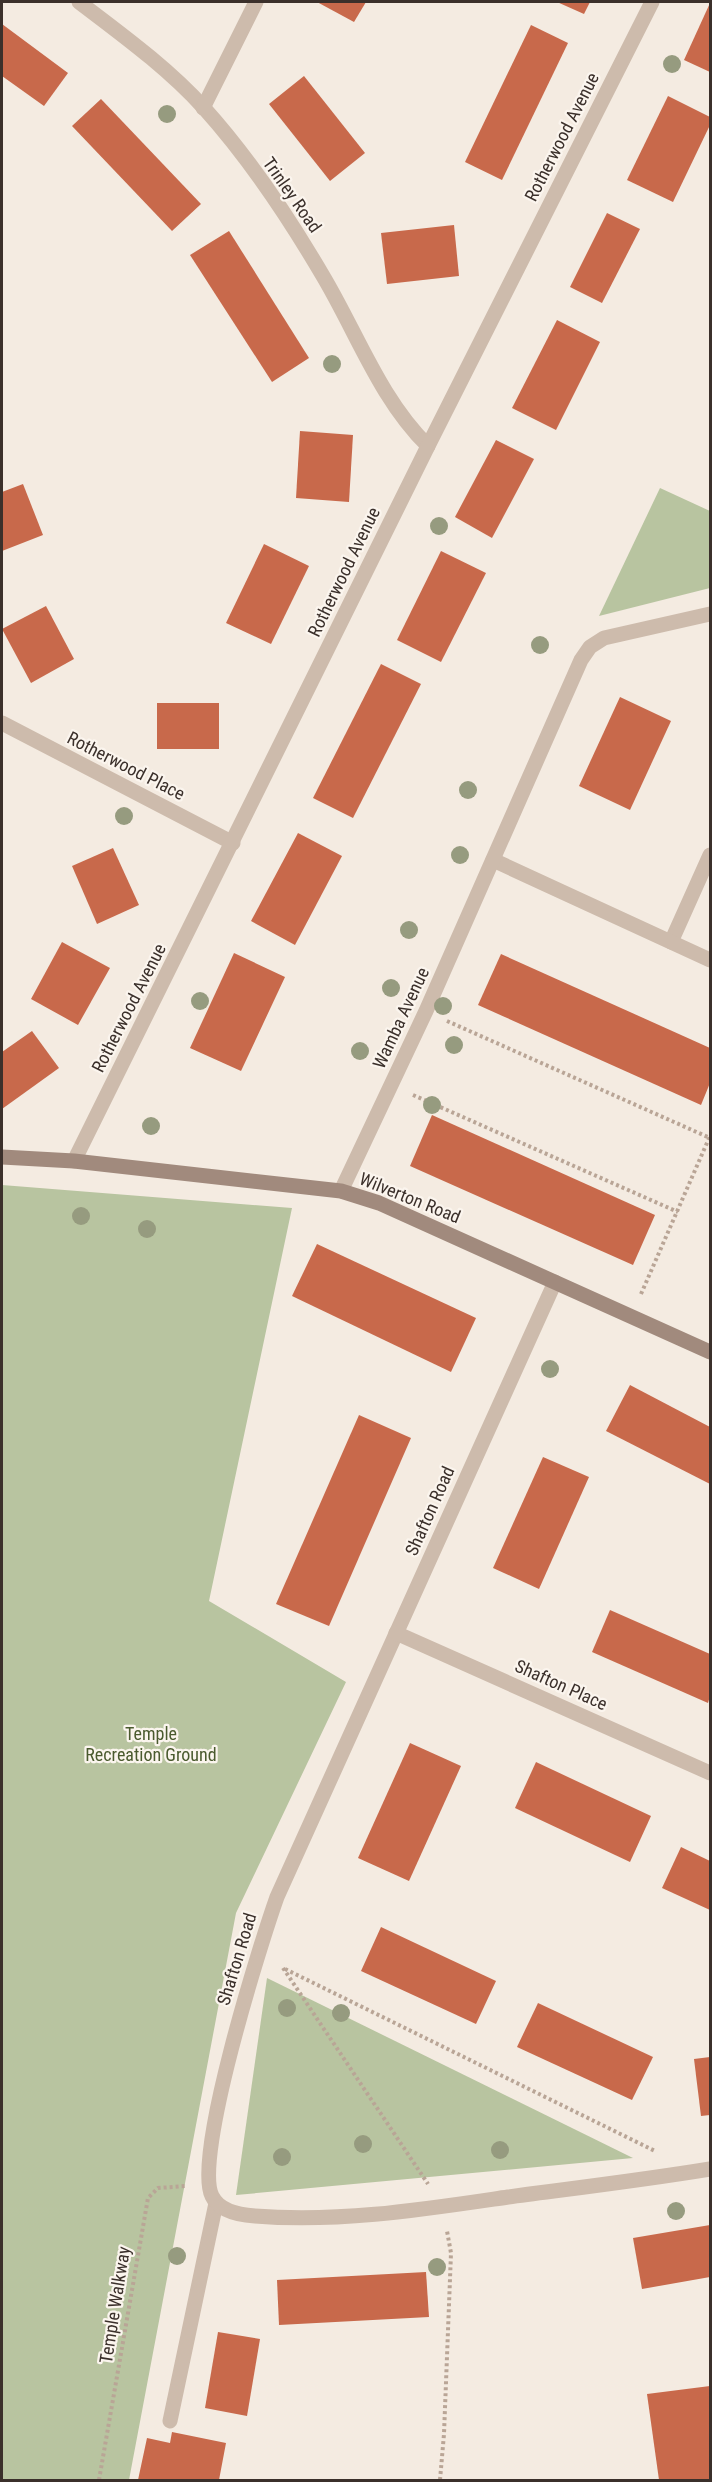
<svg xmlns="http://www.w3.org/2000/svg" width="712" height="2482" font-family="'Roboto Condensed',sans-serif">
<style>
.green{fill:#b8c4a0}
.building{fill:#c8694b}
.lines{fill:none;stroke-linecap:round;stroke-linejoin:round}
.path{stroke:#b9a596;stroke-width:4;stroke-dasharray:3 3;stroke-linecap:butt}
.lane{stroke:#cdbbac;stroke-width:15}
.street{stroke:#cdbbac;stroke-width:15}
.secondary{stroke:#a18a7d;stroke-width:15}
.tree{fill:#969b7f}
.labels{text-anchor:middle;stroke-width:4.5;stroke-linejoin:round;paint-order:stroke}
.street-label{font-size:18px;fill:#3b302b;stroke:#fbf5ee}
.park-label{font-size:18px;fill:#4a5a2e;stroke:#fbf5ee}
</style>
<rect width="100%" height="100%" fill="#f4ebe1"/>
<g class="green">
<path d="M660 488 710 511V588L599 616Z"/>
<path d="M2 1185 292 1208 209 1601 346 1682 236 1913 129 2480H2Z"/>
<path d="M267 1978 633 2158 236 2195Z"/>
</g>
<g class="building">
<path d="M317 2H366L354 22Z"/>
<path d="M557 2H590L584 14Z"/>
<path d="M710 3V72L684 60Z"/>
<path d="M2 24 68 73 44 106 2 76Z"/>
<path d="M531 25 568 43 502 180 465 162Z"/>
<path d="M304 76 365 153 330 181 269 104Z"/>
<path d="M668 96 710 117V125L673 202 627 180Z"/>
<path d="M101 99 201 204 172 231 72 126Z"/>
<path d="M607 213 640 229 602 303 570 287Z"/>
<path d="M454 225 459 276 387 284 381 233Z"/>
<path d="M229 231 309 358 272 382 190 255Z"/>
<path d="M557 320 600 342 556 430 512 408Z"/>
<path d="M300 431 353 435 349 502 296 498Z"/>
<path d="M496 440 534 459 492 538 455 517Z"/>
<path d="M23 484 43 535 2 551V492Z"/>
<path d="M264 544 309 566 271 644 226 623Z"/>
<path d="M441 551 486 573 441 662 397 640Z"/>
<path d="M46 606 74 659 31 683 2 629Z"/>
<path d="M381 664 421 684 353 818 313 798Z"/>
<path d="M620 697 671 721 630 810 579 786Z"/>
<rect x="157" y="703" width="62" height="46"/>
<path d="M298 833 342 856 295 945 251 921Z"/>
<path d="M113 848 139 905 97 924 72 866Z"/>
<path d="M62 942 110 968 78 1025 31 999Z"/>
<path d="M234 953 285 977 241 1071 190 1048Z"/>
<path d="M501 954 710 1048V1083L701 1105 478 1005Z"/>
<path d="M32 1031 59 1068 2 1109V1052Z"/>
<path d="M432 1115 655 1215 633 1265 410 1166Z"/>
<path d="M317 1244 476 1318 451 1372 292 1296Z"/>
<path d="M630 1385 710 1427V1484L606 1431Z"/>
<path d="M359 1415 411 1438 329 1626 276 1604Z"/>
<path d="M543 1457 589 1477 539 1589 493 1568Z"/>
<path d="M610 1610 710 1654V1696L708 1703 592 1652Z"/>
<path d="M410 1743 461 1766 409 1881 358 1858Z"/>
<path d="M536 1762 651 1816 630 1862 515 1808Z"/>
<path d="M681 1847 710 1861V1910L662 1888Z"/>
<path d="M381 1927 496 1981 476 2024 361 1971Z"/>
<path d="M538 2003 653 2057 632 2100 517 2047Z"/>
<path d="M710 2057V2115L701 2116 694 2059Z"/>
<path d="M710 2225V2277L642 2289 633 2238Z"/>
<path d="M426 2272 429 2317 279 2325 277 2280Z"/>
<path d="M218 2332 260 2339 247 2416 205 2408Z"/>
<path d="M710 2386V2480H659L647 2394Z"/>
<path d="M172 2432 226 2443 219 2480H138L147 2438 170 2443Z"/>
</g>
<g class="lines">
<g class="path">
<path d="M447 1021 710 1138"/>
<path d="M413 1095 678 1212"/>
<path d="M641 1294 710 1136"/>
<path d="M283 1968 428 2184"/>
<path d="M285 1969 655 2151"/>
<path d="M99 2480 148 2198 158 2188 186 2186"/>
<path d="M440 2480 444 2434 451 2253 447 2231"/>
</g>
<g class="lane">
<path d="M671 942 710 855"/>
<path d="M170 2421 216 2203"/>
</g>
<g class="street">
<path d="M79 2C121 34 168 68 204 108 249 158 289 218 323 276 357 333 380 399 428 446"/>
<path d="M203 108 256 2"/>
<path d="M2 723 233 843"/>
<path d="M493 860 710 960"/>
<path d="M74 1161 428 446 652 2"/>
<path d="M341 1191 426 1011 581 660 590 647 604 638 710 614"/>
<path d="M555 1282 277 1897C260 1945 193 2158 212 2196 219 2211 240 2215 255 2216 339 2223 426 2209 508 2197 576 2188 643 2180 710 2169"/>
<path d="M396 1633 710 1773"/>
</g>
<path class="secondary" d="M2 1157 74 1161 341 1191 379 1203 710 1352"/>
</g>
<g class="tree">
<circle cx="672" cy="64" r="9"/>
<circle cx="167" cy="114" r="9"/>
<circle cx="332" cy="364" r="9"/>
<circle cx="439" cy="526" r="9"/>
<circle cx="540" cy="645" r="9"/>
<circle cx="468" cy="790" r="9"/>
<circle cx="124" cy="816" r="9"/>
<circle cx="460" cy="855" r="9"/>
<circle cx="409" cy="930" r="9"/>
<circle cx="391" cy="988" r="9"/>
<circle cx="200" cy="1001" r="9"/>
<circle cx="443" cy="1006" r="9"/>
<circle cx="454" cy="1045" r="9"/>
<circle cx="360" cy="1051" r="9"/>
<circle cx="432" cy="1105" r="9"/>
<circle cx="151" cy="1126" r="9"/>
<circle cx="81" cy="1216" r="9"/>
<circle cx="147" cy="1229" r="9"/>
<circle cx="550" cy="1369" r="9"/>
<circle cx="287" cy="2008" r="9"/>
<circle cx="341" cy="2013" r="9"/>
<circle cx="363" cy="2144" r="9"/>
<circle cx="500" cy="2150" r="9"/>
<circle cx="282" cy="2157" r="9"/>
<circle cx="676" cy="2211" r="9"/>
<circle cx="177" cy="2256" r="9"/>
<circle cx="437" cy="2267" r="9"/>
</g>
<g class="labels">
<g class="street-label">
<text transform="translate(562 137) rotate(-63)" y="6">Rotherwood Avenue</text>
<text transform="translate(292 195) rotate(55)" y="6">Trinley Road</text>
<text transform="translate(344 572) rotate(-64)" y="6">Rotherwood Avenue</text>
<text transform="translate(126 766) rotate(27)" y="6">Rotherwood Place</text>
<text transform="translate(129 1008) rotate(-63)" y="6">Rotherwood Avenue</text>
<text transform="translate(401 1018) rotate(-65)" y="6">Wamba Avenue</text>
<text transform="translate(410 1198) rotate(22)" y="6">Wilverton Road</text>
<text transform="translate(430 1511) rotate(-66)" y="6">Shafton Road</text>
<text transform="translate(561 1685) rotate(24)" y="6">Shafton Place</text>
<text transform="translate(237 1959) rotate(-73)" y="6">Shafton Road</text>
<text transform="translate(115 2305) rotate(-81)" y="6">Temple Walkway</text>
</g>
<g class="park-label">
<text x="151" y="1740">Temple<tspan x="151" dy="21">Recreation Ground</tspan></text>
</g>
</g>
<rect width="712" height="2482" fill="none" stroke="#3b302b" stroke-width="6"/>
</svg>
